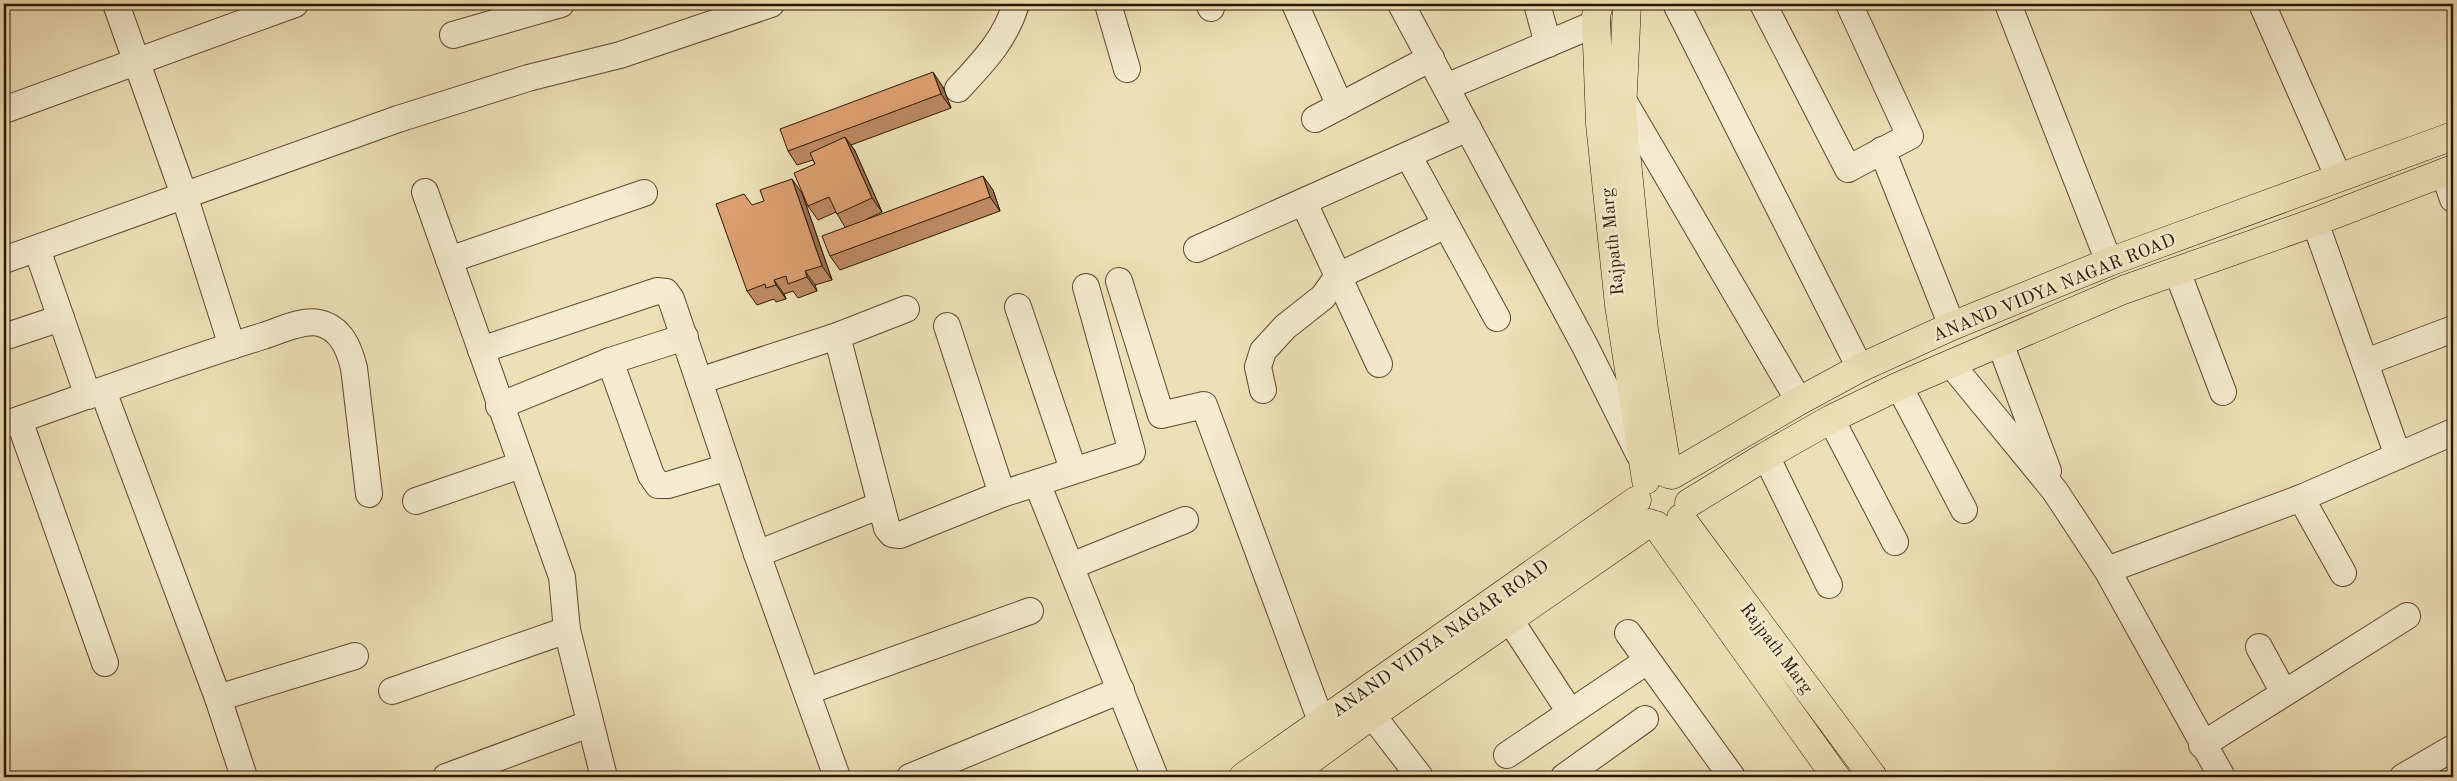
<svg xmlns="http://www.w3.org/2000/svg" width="2457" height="781" font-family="'Old Standard TT',serif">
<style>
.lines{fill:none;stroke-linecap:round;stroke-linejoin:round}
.minor-casing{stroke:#5b482e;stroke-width:28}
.major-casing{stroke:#2a1600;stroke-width:29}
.minor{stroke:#f4ebd0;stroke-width:26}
.major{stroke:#eee0b6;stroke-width:28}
.wall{fill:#be8a62;stroke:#2a1600}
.shaded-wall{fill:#9b7050;stroke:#2a1600}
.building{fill:#dda072;stroke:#2a1600}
.labels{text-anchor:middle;stroke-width:5;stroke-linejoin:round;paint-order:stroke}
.street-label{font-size:18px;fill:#2a1600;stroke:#f4ebd0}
</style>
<rect width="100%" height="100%" fill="#eee0b6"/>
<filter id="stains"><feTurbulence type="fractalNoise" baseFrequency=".004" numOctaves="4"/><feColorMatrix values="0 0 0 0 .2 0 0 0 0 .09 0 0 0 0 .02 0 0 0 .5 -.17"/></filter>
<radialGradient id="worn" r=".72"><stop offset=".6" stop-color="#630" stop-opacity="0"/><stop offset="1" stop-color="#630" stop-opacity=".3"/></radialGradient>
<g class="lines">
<defs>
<g id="minor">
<path d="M116 4 184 195 232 346"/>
<path d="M1108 4 1127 69"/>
<path d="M1209 4 1211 8"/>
<path d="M1295 4 1340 106"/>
<path d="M1401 4 1585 346 1639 454"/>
<path d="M1537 4 1548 44"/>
<path d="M1676 4 1860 368"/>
<path d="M1763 4 1848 169 1910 136 1849 4"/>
<path d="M2008 4 2109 262"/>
<path d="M2262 4 2338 176"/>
<path d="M453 35 561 4"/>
<path d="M1446 87 1597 23"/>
<path d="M958 89C983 62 1005 40 1016 4"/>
<path d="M1623 100 1799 401"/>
<path d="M4 110 295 4"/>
<path d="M1315 119 1431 58"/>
<path d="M1882 150 1952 326"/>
<path d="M1408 155 1497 318"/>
<path d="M2444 173 2453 199"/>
<path d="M425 192 562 577 567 630 604 777"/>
<path d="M1304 203 1379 364"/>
<path d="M2315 222 2398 456"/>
<path d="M37 249 88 396"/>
<path d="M1197 249 1468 128"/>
<path d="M4 260 398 119 528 78 620 55 771 4"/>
<path d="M449 260 644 193"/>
<path d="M2177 271 2223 392"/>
<path d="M1119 281 1161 415 1204 405 1321 721"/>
<path d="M1018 307 1073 469"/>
<path d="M947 326 1002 494"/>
<path d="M837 336 887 528 892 534 900 535 1002 494 1132 452 1086 287"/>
<path d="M4 337 61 318"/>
<path d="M2000 343 2048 471"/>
<path d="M481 350 657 291 666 292 671 299 699 381"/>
<path d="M610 361 651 475 658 485H668L728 467"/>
<path d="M2366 362 2453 329"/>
<path d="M1951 364 2055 491 2107 570 2222 777"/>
<path d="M1899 386 1964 510"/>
<path d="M1263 390 1258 367 1263 351 1285 327 1323 297 1338 276 1446 225"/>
<path d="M103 391 218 698 244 777"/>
<path d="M499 406 610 361 685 337"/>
<path d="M1831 419 1895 542"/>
<path d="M19 420 105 663"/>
<path d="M4 425C90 395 176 363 263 336 279 331 303 319 319 323 341 328 349 348 354 368L369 494"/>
<path d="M1766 456 1829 585"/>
<path d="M1037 483 1155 777"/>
<path d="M2301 498 2343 573"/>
<path d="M416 501 521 465"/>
<path d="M757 554 881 505"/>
<path d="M1071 566 1185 520"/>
<path d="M2107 570 2301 498 2453 432"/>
<path d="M1510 620 1570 712"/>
<path d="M1628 633 1732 777"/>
<path d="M2259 647 2284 693"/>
<path d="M392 691 567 630"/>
<path d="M808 691 1030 611"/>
<path d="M218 698 355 656"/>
<path d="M1372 715 1420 777"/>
<path d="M2202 745 2407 616"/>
<path d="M1507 755 1647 661"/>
<path d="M446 777 589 724"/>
<path d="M837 777 757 554 699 381 837 336 906 309"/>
<path d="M910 777 1121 690"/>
<path d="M1564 777 1645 719"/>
<path d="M2403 777 2453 748"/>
</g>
<g id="major">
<path d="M1599 4 1596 16 1600 124 1619 305 1646 480"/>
<path d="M1627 4 1622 112 1644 330 1668 474"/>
<path d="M1672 475 1799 401 1860 368 1952 326 2109 262 2453 136"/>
<path d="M1689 503 1766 456 1831 419 1899 386 2123 290 2315 222 2453 169"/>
<path d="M1681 518 1873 777"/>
<path d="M1656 525 1836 777"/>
<path d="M1243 777 1637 500"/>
<path d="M1287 777 1372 715 1649 523"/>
</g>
</defs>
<use href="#minor" class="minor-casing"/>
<use href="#major" class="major-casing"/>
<use href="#minor" class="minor"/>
<use href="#major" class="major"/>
</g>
<g class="wall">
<path d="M943 87 951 108 851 145 855 151 882 212 867 219 993 190 1000 211 840 270 830 256 845 227 836 212 818 220 808 206 815 164 813 160 797 165 788 151Z"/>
<path d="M802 193 832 280 815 285 817 291 798 298 793 291 784 294 786 299 776 302 774 299 757 305 747 291Z"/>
</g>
<g class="shaded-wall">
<path d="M933 72 943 87 951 108 941 94Z"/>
<path d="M845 137 855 151 882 212 872 198Z"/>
<path d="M983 176 993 190 1000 211 990 197Z"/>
<path d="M792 179 802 193 832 280 822 266Z"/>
<path d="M805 271 815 285 817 291 807 277Z"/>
<path d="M774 280 784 294 786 299 776 285Z"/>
</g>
<g class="building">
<path d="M933 72 941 94 788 151 780 129Z"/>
<path d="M845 137 872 198 837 214 829 197 808 206 794 173 815 164 810 153Z"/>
<path d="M983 176 990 197 830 256 822 236Z"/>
<path d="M792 179 822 266 805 271 807 277 788 284 786 276 774 280 776 285 766 288 765 284 747 291 716 204 744 194 752 205 764 201 760 190Z"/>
</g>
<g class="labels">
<g class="street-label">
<text transform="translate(1612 242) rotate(-96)" y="6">Rajpath Marg</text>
<text transform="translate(2054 287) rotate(-22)" y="6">ANAND VIDYA NAGAR ROAD</text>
<text transform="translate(1440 638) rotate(-35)" y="6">ANAND VIDYA NAGAR ROAD</text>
<text transform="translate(1777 648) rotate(53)" y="6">Rajpath Marg</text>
</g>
</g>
<rect width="2457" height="781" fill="none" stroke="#eee0b6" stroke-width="20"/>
<rect x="5" y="5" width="2447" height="771" fill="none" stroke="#2a1600" stroke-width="2.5"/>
<rect x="10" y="10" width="2437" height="761" fill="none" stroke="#2a1600"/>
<rect width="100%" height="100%" filter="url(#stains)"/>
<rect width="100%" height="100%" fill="url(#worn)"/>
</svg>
